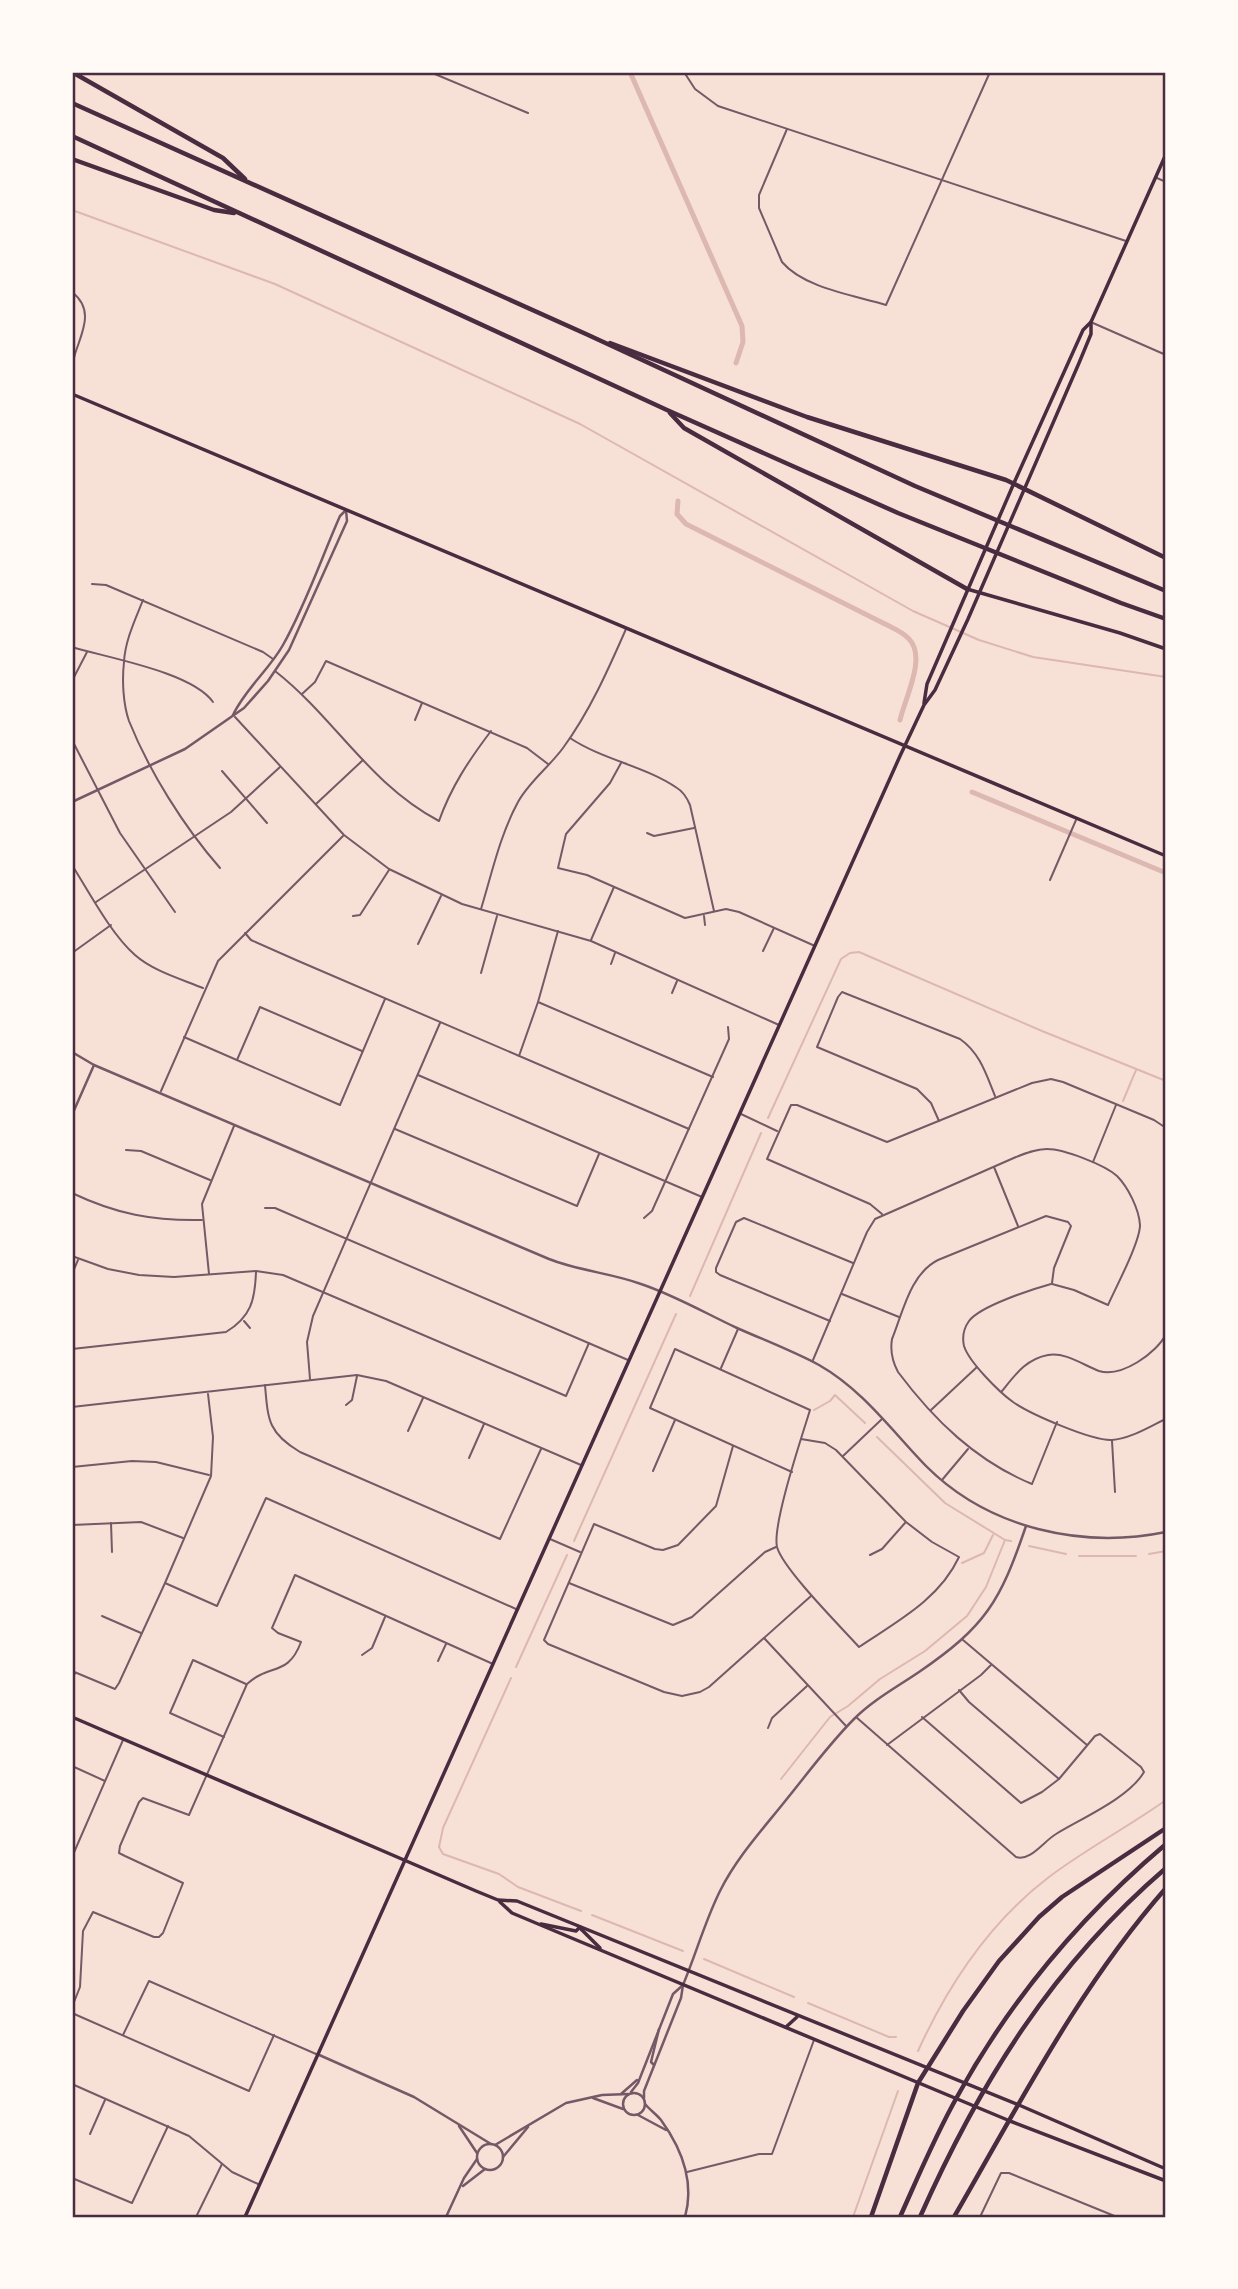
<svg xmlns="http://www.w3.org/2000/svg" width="1238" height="2289" font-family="'Fira Sans Condensed',sans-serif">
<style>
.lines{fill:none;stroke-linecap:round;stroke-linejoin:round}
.stream{stroke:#dcb8b0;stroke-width:2}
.canal{stroke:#dcb8b0;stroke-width:5}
.minor{stroke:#755966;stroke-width:2}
.tertiary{stroke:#755966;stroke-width:2.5}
.secondary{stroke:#4a2c40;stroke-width:3.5}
.primary{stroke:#4a2c40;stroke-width:3.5}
.motorway{stroke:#4a2c40;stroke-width:4.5}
.neatline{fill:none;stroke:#4a2c40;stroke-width:2.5}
</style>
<rect width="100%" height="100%" fill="#f7e1d7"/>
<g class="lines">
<g class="stream">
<path d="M72 210 275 284 580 424 913 611 979 640 1033 657 1166 677"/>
<path d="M1123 1101 1136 1070"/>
<path d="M768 1118 841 959 850 953 859 952 1042 1031 1166 1081"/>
<path d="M690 1296 761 1133"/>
<path d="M814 1410 830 1401 835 1395 865 1423"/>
<path d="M877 1437 945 1503 1005 1540 1011 1541"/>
<path d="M574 1541 676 1314"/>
<path d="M1029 1546 1066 1554"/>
<path d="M1149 1554 1166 1551"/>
<path d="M1079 1556H1136"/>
<path d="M962 1563 984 1553 993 1535"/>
<path d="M516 1667 567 1555"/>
<path d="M511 1678 443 1828 439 1847 443 1854 499 1874 518 1887 581 1911"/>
<path d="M781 1779 830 1717 848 1706 880 1679 925 1651 967 1616 986 1587 1005 1540"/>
<path d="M592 1915 683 1951"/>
<path d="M704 1959 794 1997"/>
<path d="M808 2003 889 2037H896"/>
<path d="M918 2051C948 1985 991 1921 1049 1877 1086 1849 1128 1827 1166 1800"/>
<path d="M853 2217 898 2091"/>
</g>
<g class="canal">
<path d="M630 72 742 326 743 342 736 363"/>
<path d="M678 501 677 514 686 524 885 624C893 628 903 632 909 639 927 657 905 698 900 720"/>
<path d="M972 792 1166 873"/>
</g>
<g class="minor">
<path d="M430 72 528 113"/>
<path d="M684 72 695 89 718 106 1126 241"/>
<path d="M787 129 759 195V208L782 262C804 288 853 295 886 305L990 72"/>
<path d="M1157 178 1166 182"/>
<path d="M72 292C95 310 82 332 75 354 73 360 74 365 72 371"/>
<path d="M1093 323 1166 355"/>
<path d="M92 584 106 585 263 652 273 659"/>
<path d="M143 600C135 620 125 641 124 662 122 680 123 704 129 721 149 771 184 827 220 868"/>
<path d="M72 647C108 658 192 672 213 702"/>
<path d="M275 671C336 719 368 783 439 821 451 787 469 760 491 731"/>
<path d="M72 681 87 652"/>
<path d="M302 694 315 682 326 661 527 748 548 764"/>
<path d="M235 717 344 835 389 869 462 904 591 941 779 1025"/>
<path d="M415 720 422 703"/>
<path d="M570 738C603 760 645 766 677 788 684 792 687 798 690 805L714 911"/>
<path d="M72 740 120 833 175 912"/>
<path d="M621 763 610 783 566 834 558 868 587 875 685 918 726 909 739 912 815 946"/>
<path d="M222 771 267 823"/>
<path d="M316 804 363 760"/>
<path d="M647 833 654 836 694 828"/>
<path d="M72 865C89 892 111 934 135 955 153 971 181 979 203 988"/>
<path d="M1050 880 1076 820"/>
<path d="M96 902 231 812 280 767"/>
<path d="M481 909C492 873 500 835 518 802 529 782 549 767 563 748 590 711 608 670 626 629"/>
<path d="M353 916 360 915 389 870"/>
<path d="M704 916 705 925"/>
<path d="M245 933 251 940 296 960 689 1129"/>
<path d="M591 940 614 887"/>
<path d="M418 944 441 896"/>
<path d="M763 951 774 928"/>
<path d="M72 953 111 925"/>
<path d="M611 964 615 953"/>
<path d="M481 973 497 916"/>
<path d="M672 993 677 981"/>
<path d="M538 1002 713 1077"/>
<path d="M184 1037 340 1105 385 999"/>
<path d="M519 1056 538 1002 558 931"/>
<path d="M237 1060 260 1007 362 1051"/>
<path d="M418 1075 702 1197"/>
<path d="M161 1091 218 961 343 836"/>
<path d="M741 1114 777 1131"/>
<path d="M939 1121 931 1103 917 1089 817 1047 838 997 842 992 960 1039C980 1053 986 1074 995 1096"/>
<path d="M395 1129 577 1206 599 1154"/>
<path d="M126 1150 141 1151 210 1180"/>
<path d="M1093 1162 1116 1105"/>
<path d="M994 1167 1018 1226"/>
<path d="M72 1193C116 1214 153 1221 202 1220"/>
<path d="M265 1208H275L628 1360"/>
<path d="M882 1214 870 1204 767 1159 791 1105H797L887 1142 1032 1083 1051 1079 1063 1082 1154 1120 1166 1128"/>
<path d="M644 1218 652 1211 729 1039 728 1027"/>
<path d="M72 1256 108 1269 139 1275 174 1277 256 1271 283 1275 566 1396 589 1343"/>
<path d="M72 1274 78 1260"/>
<path d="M209 1274 202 1204 234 1126"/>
<path d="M1052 1283 1054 1268 1071 1226 1068 1222 1046 1216 938 1260C910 1274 903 1312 892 1339 890 1351 892 1361 898 1372 934 1420 976 1461 1032 1484L1057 1422"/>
<path d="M1051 1284C1033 1289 980 1306 969 1321 964 1328 962 1337 964 1346 969 1362 999 1392 1013 1402 1030 1414 1092 1441 1112 1440 1130 1439 1150 1426 1166 1419"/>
<path d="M842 1294 899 1317"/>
<path d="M244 1321 250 1328"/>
<path d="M830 1321 720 1275 716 1272V1268L736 1222 744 1218 853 1263"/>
<path d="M72 1349 226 1332C251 1317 255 1300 256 1272"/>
<path d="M813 1360 867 1232 875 1219 1016 1157C1026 1153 1036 1149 1047 1149 1064 1149 1105 1165 1117 1176 1128 1187 1139 1209 1140 1225 1140 1242 1116 1287 1108 1305L1074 1290 1052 1284"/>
<path d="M721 1368 738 1329"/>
<path d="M310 1379 307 1342 313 1316 440 1023"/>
<path d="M265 1385C268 1420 268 1433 300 1452L500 1539 541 1449"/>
<path d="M1002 1391C1015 1375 1026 1359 1048 1355 1066 1352 1083 1365 1099 1371 1121 1378 1157 1353 1166 1334"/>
<path d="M346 1405 352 1400 357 1376"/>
<path d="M72 1407 357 1375 386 1381 581 1465"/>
<path d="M931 1410 977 1367"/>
<path d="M408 1431 423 1398"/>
<path d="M1112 1441 1115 1492"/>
<path d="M733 1446 716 1506 678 1545 663 1550 655 1549 594 1524 544 1640 548 1644 664 1692 682 1696 700 1692 709 1687 811 1596"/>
<path d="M843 1456 882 1419"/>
<path d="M469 1458 484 1424"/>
<path d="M72 1467 132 1461 156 1462 209 1475"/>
<path d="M653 1471 675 1420"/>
<path d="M792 1472 650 1408 675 1349 810 1410C802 1436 772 1525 777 1547 783 1569 841 1627 859 1647 896 1622 939 1600 959 1557L932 1542 906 1522 836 1450 825 1443 801 1439"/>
<path d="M942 1480 968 1449"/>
<path d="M111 1523 112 1552"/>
<path d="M72 1525 141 1522 183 1538"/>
<path d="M550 1539 580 1552"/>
<path d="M870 1555 882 1549 905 1523"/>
<path d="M165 1583 217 1606 266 1498 516 1609"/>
<path d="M569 1583 673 1625 692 1617 765 1552 776 1547"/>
<path d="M102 1616 141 1633"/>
<path d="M764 1638 846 1726"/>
<path d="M963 1640 1087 1745"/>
<path d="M362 1655 372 1648 385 1617"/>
<path d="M438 1661 446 1644"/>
<path d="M72 1671 115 1689 119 1683 165 1583 211 1476 213 1437 208 1394"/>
<path d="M72 1681 75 1673"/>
<path d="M959 1690 969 1702 1059 1779"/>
<path d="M856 1717 1016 1857C1030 1862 1044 1841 1056 1834 1082 1818 1129 1798 1144 1772L1141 1767 1100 1734 1095 1736 1059 1779 1042 1792 1021 1803 922 1717"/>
<path d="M768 1728 772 1718 807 1686"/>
<path d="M224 1737 170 1713 193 1660 246 1684"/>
<path d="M887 1745 981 1675 991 1665"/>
<path d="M72 1766 105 1781"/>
<path d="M72 1857 123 1740"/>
<path d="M72 2007 80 1987 83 1931 93 1912 154 1937H159L163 1933 183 1883 125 1856 119 1853 120 1846 139 1802 143 1798 189 1815 247 1684C270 1663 288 1677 301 1642L278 1633 272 1628 295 1575 493 1664"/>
<path d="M72 2013 249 2091 274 2035"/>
<path d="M123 2035 149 1981 316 2054"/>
<path d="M72 2084 189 2136 232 2172 258 2184"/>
<path d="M90 2134 105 2100"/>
<path d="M687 2172 759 2154H772L814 2040"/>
<path d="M72 2178 132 2203 168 2126"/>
<path d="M196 2217 222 2164"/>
<path d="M980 2217 1001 2173H1009L1117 2217"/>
</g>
<g class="tertiary">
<path d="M233 715C245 689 269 670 283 645 306 604 321 559 340 516L345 511"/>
<path d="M72 802 185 749 244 708 268 681 289 650 347 521 346 510"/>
<path d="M72 1052 94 1065 549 1259C579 1271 611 1273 641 1284 674 1295 705 1313 737 1328 764 1340 793 1351 819 1365 863 1390 892 1431 926 1466 989 1529 1082 1549 1166 1532"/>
<path d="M72 1115 94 1065"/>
<path d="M317 2054 414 2097 491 2144"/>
<path d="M654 2065 651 2062 659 2029"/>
<path d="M631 2092 638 2083 673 1994 683 1985"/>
<circle cx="634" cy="2104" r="11"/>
<path d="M621 2094 637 2080"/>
<path d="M593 2098 623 2109"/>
<path d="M644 2098V2091L681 1998 683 1985C696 1954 705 1921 720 1891 737 1857 763 1829 786 1800 808 1773 829 1744 854 1719 873 1700 897 1687 919 1672 986 1626 1000 1602 1026 1526"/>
<path d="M645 2104C650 2110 656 2114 661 2120 682 2149 695 2181 685 2217"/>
<path d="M638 2115 666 2130"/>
<path d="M459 2126 477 2153"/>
<circle cx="490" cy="2157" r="13"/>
<path d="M495 2145 566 2103 602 2095 628 2094"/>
<path d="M503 2157 528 2127"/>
<path d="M463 2186 485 2169"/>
<path d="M446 2217 464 2178 477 2159"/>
</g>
<g class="secondary">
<path d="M967 589 1120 633 1166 649"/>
<path d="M924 703 927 684 1014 483 1083 330 1091 322 1166 154"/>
<path d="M72 1717 476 1891 498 1900 517 1901 1019 2105 1166 2169"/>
<path d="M500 1902 512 1913 562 1934 1010 2121 1166 2181"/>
<path d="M541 1924 576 1931 580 1927"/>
<path d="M581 1929 600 1948"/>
<path d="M786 2027 797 2017"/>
<path d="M245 2217 900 756 924 705 935 690 968 619 1079 363 1091 334V322"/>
</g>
<path class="primary" d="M72 394 1166 856"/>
<g class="motorway">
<path d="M72 72 223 158 245 179"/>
<path d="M72 103 586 334 915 486 1166 591"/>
<path d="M72 136 667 410 898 513 1121 603 1166 619"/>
<path d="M72 159 214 210 234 213"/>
<path d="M610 343 807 417 1006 480 1166 558"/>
<path d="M670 413 684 428 967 589"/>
<path d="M871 2217 918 2083 963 2011 999 1961 1039 1917 1062 1897 1166 1828"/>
<path d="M900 2217C918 2177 935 2136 957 2097 1010 2000 1082 1915 1166 1844"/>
<path d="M920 2217C980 2082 1053 1965 1166 1868"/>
<path d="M954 2217C1020 2103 1079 1987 1166 1888"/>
</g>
</g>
<rect width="1238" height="2289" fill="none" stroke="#fffaf5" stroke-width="147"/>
<rect x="74" y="74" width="1090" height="2142" class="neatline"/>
</svg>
